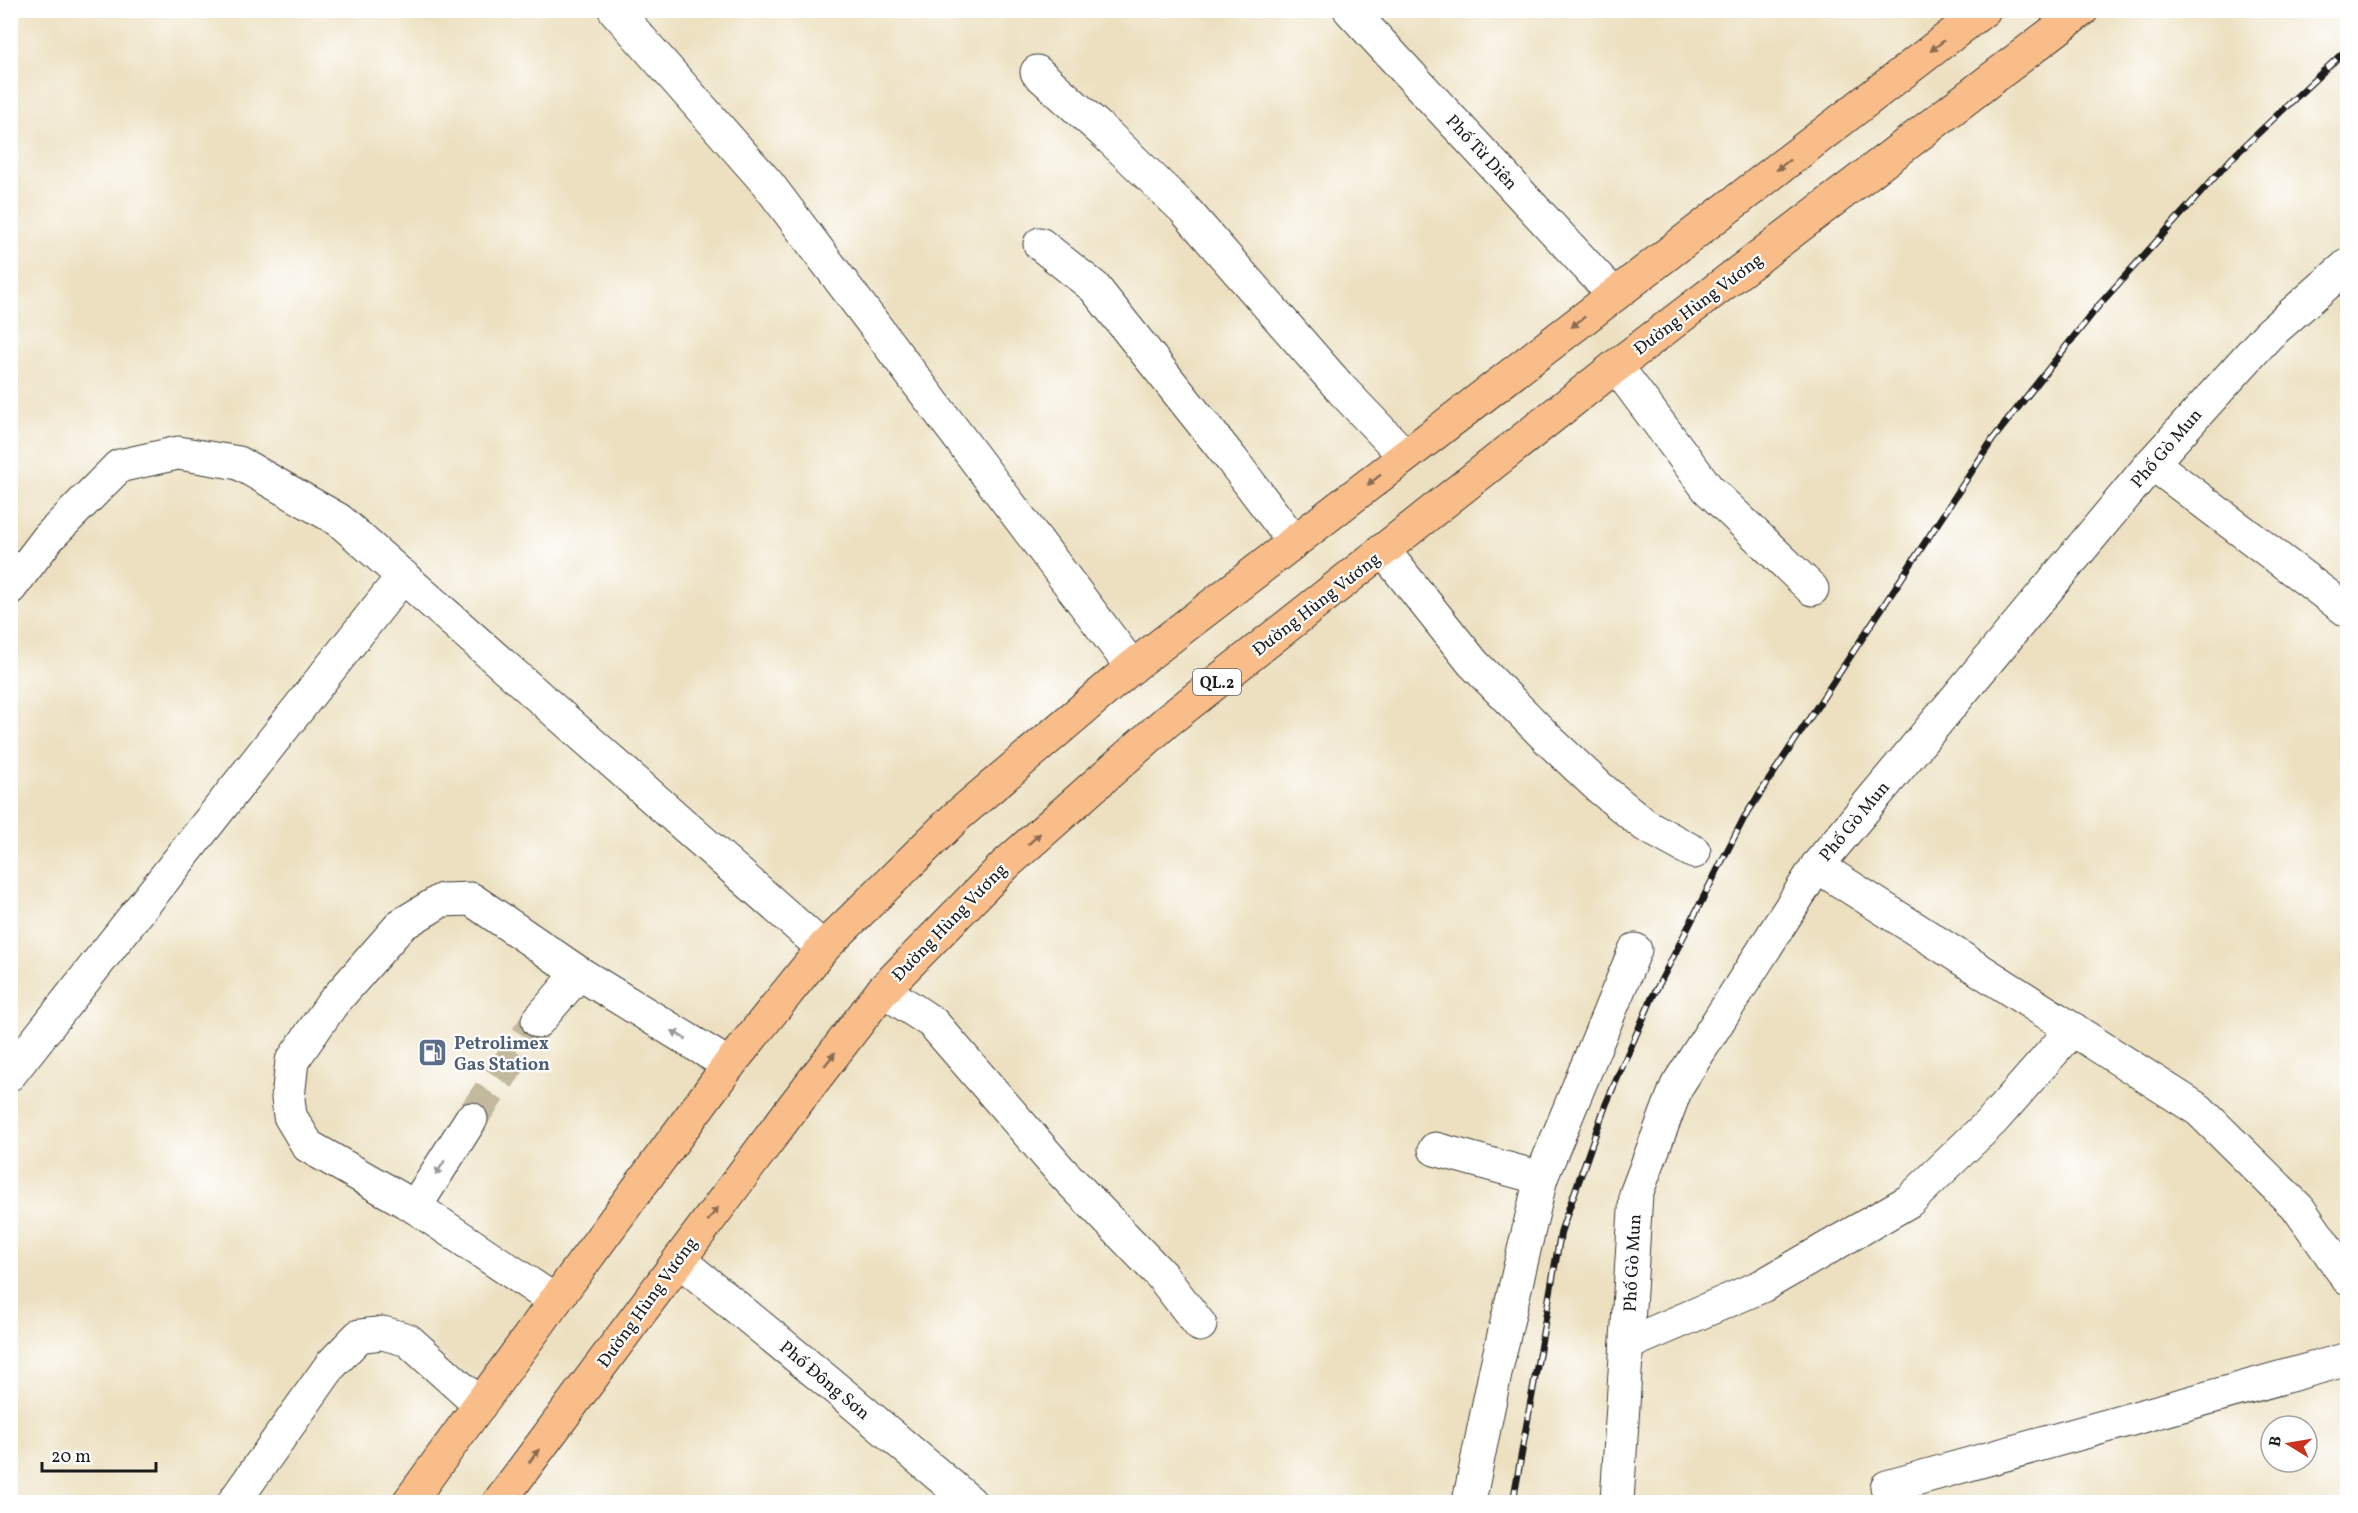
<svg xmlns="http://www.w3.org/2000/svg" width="2358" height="1513" font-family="Vollkorn,serif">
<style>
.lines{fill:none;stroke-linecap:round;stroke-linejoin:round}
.minor-tunnel{stroke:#c2b99f;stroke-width:33;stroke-dasharray:33 16;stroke-linecap:butt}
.minor-casing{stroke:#3b3935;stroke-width:35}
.highway-casing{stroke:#3b3935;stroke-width:35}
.minor{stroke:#fff;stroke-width:33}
.highway{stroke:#f9bd89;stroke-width:33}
.rail-casing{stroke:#1c1c1c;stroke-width:7}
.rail{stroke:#fff;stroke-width:4.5;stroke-dasharray:14;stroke-linecap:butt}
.oneway{fill:#8a6c52}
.oneway2{fill:#999}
.labels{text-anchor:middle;stroke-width:4.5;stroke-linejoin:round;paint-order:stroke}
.shield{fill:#fff;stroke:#606060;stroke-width:1.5}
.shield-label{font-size:16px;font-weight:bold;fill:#1c1c1c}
.street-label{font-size:18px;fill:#1c1c1c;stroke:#fff}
.service-label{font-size:18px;font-weight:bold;fill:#4e5e75;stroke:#fff;text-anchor:start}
</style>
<rect width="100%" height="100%" fill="#fff"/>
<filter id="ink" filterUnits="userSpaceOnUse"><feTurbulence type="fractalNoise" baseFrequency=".0167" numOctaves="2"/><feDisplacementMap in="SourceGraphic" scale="12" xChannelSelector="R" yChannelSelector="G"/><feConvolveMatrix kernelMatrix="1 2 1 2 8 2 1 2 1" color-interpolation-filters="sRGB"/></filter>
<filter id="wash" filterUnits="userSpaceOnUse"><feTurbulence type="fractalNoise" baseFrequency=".008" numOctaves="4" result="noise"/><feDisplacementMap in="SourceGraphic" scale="24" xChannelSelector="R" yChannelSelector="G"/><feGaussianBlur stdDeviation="1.35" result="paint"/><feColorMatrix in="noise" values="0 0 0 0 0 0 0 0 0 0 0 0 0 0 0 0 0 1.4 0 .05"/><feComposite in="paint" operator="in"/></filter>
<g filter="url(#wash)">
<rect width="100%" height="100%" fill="#ece0c0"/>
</g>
<g filter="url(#ink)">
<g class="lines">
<path class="minor-tunnel" d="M471 1119 538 1021"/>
<defs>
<g id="minor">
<path d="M615 10 768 184 1132 667"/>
<path d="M1350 10 1614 295"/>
<path d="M1037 72 1108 136 1184 209 1342 390 1405 456"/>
<path d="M1040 244 1094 287 1232 460 1294 542"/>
<path d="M1616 366 1708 489 1812 589"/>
<path d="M2152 463 2348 611"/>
<path d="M1383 550 1473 663 1550 741 1600 788 1645 825 1694 852"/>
<path d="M10 588 49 537 119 466 178 453 239 463 339 520 823 948"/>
<path d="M1817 866 2199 1110 2299 1209 2348 1279"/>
<path d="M883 990 933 1023 1060 1170 1161 1275 1200 1325"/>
<path d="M538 1021 579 973 729 1065"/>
<path d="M10 1074 403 576"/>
<path d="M471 1119 415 1207 555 1301"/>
<path d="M1435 1149 1541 1178"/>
<path d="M415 1207 308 1146 290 1116 288 1098 292 1061 332 1004 401 925 442 900 471 899 579 973"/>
<path d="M679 1260 845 1396 970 1502"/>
<path d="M1627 1344 1762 1286 1909 1201 1993 1120 2073 1029"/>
<path d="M1887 1487 2348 1359"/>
<path d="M234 1502 331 1365 359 1336 383 1333 408 1340 480 1405"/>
<path d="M1469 1502 1496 1369 1541 1178 1635 950"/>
<path d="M1617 1502 1636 1194 1677 1086 1817 866 2152 463 2268 335 2348 265"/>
</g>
<g id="highway">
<path d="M409 1502 555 1301 729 1065 823 948 956 817 1132 667 1984 10"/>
<path d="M499 1502 790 1111 883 990 1005 865 1166 722 1616 366 2082 10"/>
</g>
</defs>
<use href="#minor" class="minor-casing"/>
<use href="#highway" class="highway-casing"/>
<use href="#minor" class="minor"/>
<use href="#highway" class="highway"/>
<defs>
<path id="rail" d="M1513 1502 1561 1231 1606 1104 1652 998 1744 818 1993 439 2099 305 2233 157 2348 48"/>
</defs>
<use href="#rail" class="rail-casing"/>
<use href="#rail" class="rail"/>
</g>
<defs><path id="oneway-solid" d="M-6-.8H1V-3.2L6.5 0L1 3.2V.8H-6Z" transform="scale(1.5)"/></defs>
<g class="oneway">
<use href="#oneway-solid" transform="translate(1937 46) rotate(142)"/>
<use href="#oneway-solid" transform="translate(1783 165) rotate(142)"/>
<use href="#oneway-solid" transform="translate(1578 322) rotate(142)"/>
<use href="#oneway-solid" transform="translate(1374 480) rotate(142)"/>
<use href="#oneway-solid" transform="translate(1034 839) rotate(-42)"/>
<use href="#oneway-solid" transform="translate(830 1059) rotate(-52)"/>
<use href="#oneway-solid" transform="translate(713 1214) rotate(-53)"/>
<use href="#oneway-solid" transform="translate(534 1456) rotate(-53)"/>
</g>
<g class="oneway2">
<use href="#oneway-solid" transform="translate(679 1035) rotate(-149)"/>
<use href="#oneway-solid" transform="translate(440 1168) rotate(122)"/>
</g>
</g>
<defs>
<symbol id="fuel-square" viewBox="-11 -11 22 22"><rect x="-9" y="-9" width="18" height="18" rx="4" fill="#5c6f8a" stroke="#fff"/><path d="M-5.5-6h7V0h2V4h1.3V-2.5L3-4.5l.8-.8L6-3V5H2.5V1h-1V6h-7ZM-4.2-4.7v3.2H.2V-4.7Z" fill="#fff"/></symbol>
</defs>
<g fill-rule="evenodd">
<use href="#fuel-square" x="416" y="1036" width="33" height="33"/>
</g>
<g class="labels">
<rect class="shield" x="1193" y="669" width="48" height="26" rx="4.5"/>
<g class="shield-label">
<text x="1217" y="688">QL.2</text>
</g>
<g class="street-label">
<text transform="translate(1482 152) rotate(47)" y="6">Phố Từ Diên</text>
<text transform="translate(1698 304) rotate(-37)" y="6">Đường Hùng Vương</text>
<text transform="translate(2166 448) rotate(-49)" y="6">Phố Gò Mun</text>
<text transform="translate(1316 604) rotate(-38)" y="6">Đường Hùng Vương</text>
<text transform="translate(1854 821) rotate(-50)" y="6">Phố Gò Mun</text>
<text transform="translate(949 922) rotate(-46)" y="6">Đường Hùng Vương</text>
<text transform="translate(1632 1263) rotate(-87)" y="6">Phố Gò Mun</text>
<text transform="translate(647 1302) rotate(-54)" y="6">Đường Hùng Vương</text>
<text transform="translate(825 1380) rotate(40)" y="6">Phố Đông Sơn</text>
</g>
<g class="service-label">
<text x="454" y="1049">Petrolimex<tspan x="454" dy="21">Gas Station</tspan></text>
</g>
</g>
<rect width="2358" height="1513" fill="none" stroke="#fff" stroke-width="36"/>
<g transform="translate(2289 1444) rotate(281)"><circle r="28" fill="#ffffff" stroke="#a4a4a4" stroke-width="1.5"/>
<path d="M0-4.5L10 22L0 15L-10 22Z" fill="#c8321e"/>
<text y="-9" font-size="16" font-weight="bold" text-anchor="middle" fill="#1c1c1c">B</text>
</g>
<path d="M42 1462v9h114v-9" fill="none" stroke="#1c1c1c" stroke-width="3"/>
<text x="51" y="1462" font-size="18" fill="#1c1c1c" stroke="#ffffff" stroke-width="4.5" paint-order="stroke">20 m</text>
</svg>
